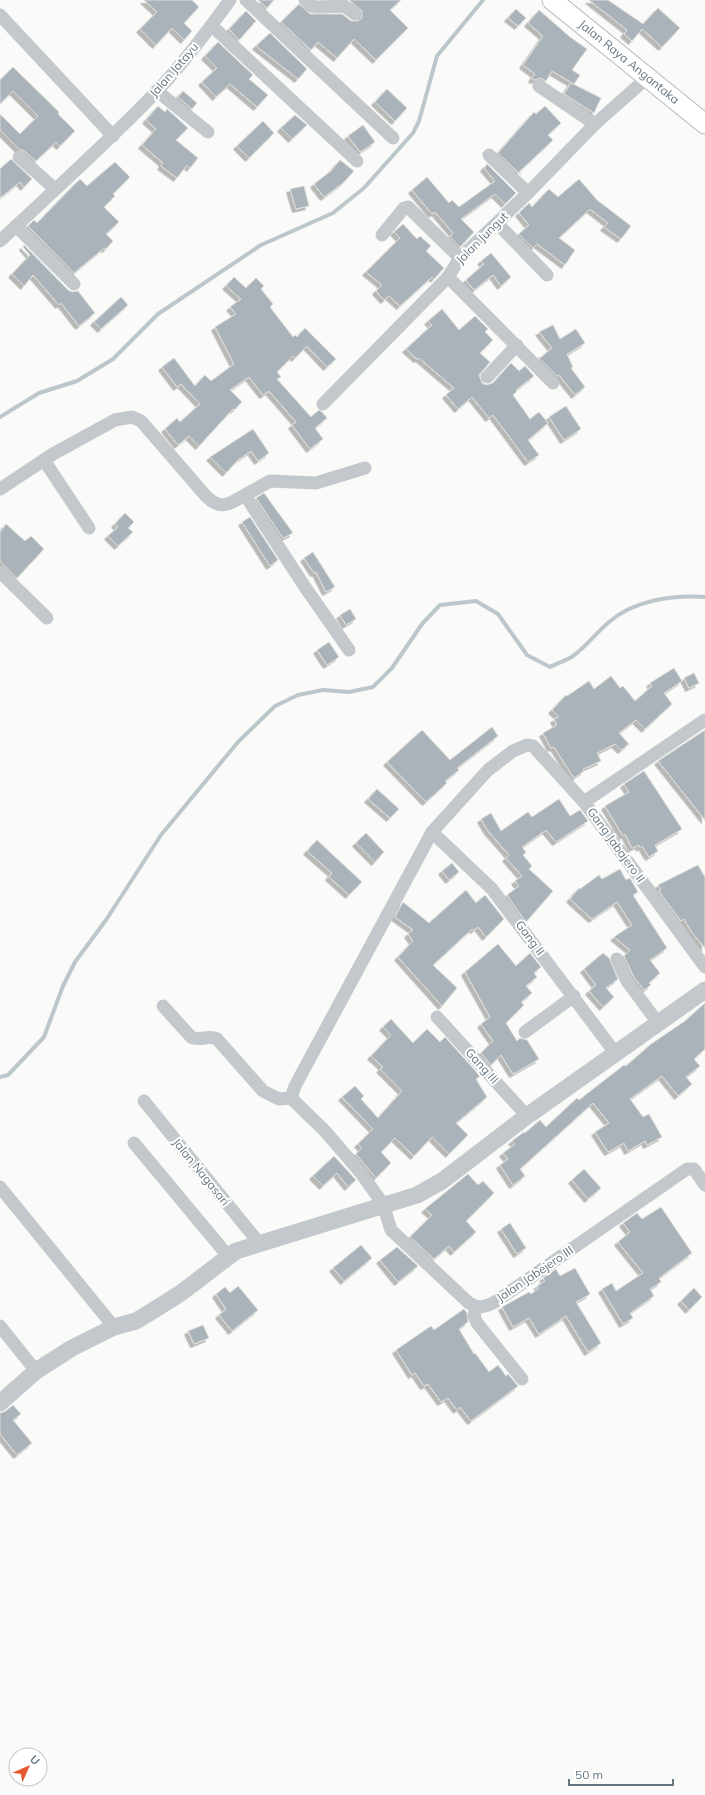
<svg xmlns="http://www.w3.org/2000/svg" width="705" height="1795" font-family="Mulish,sans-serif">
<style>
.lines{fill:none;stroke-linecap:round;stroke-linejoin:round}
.stream{stroke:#bbc7cb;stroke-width:4}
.building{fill:#aab3b9;stroke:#dcdcda;filter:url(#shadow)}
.secondary-casing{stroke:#b3babf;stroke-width:21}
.minor{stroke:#c3c8cc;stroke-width:13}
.tertiary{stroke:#c3c8cc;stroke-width:17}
.secondary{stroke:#fff;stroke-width:19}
.labels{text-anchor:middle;stroke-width:4;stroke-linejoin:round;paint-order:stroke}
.street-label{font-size:12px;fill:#657683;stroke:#fff}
</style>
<defs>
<filter id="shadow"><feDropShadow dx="-3.5" dy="3.5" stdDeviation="0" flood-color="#0004"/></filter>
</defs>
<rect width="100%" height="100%" fill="#fafaf8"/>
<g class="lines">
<g class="stream">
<path d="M0 417 39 393 77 381 113 359 158 314 261 245 333 213 364 188 413 133 419 121 437 56 483 0"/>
<path d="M0 1077 8 1075 44 1037 63 986 75 962 106 920 161 835 238 742 275 706 298 695 323 690 349 692 373 687 392 668 422 624 440 605 476 601 498 614 527 655 550 667C557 663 566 661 573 656 586 647 596 633 609 622 634 600 672 595 705 597"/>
</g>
</g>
<g class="building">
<path d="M144 0H192L199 7 184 23 192 31 184 40 172 28 156 45 140 29 157 12Z"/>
<path d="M258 0H274L267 8Z"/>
<path d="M349 0H401L390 10 408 28 376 60 354 39 337 58 318 42 311 50 281 22 299 4 310 14H342L351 21H358L362 18V11Z"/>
<path d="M589 0H608L643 24 658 8 680 28 662 47 642 29 632 41 624 34 627 30Z"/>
<path d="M516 9 526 18 518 26 508 18Z"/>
<path d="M539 10 570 37 587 49 572 70 580 75 574 84 552 71 546 81 540 78 534 80 532 79 535 74 523 65 543 36 528 23Z"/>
<path d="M246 11 256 21 239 40 229 29Z"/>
<path d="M270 33 307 69 298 79 256 46Z"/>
<path d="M218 42 253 75 249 79 268 95 257 107 230 84 216 97 202 82 217 68 205 56Z"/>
<path d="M13 67 59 112 58 114 75 131 60 146 56 142 36 161 24 151 19 149 0 130V114L20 134 38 116 13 91 0 104V80Z"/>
<path d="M571 83 601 98 594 113 564 94Z"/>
<path d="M387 89 407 108 395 121 375 102Z"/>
<path d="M183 91 197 103 192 109 178 97Z"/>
<path d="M158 106 165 112 167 109 188 128 176 140 198 158 190 168 187 165 177 178 161 166 163 163 142 145 156 129 146 120Z"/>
<path d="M545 106 561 123 548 135 553 140 519 172 521 175 498 153 534 112 536 114Z"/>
<path d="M295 115 307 125 292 139 281 128Z"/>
<path d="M263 121 274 133 249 158 237 146Z"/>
<path d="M363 125 375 142 360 152 348 136Z"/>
<path d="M11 159 32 179 24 187 20 182 0 198V169Z"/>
<path d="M340 160 354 171 343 183 324 197 314 184 331 171Z"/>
<path d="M115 162 130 177 113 194 115 196 104 207 119 222 106 234 113 241 106 249 104 248 74 273 28 226 34 220 37 223 80 179 87 186Z"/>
<path d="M487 164 516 193 505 204 495 194 461 219 474 232 460 247 450 237 453 233 435 212 432 214 412 190 427 177 449 203 452 200 459 207 495 181 484 168Z"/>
<path d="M579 179 597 200 631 226 621 239 604 227 608 223 590 209 559 238 575 250 565 265 537 244 533 248 519 234 529 225 519 213 529 203 532 207 549 189 558 197Z"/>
<path d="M304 186 309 206 296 209 290 189Z"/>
<path d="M403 224 417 239 420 236 431 246 426 251 444 268 434 279 432 277 400 306 389 296 384 300 376 291 382 285 366 272 400 238 394 232Z"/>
<path d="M24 245 68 290 72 292 78 291 95 313 79 326 61 303 59 305 33 275 24 286 12 274 30 255 23 247Z"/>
<path d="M491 253 511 277 501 286 493 275 474 290 466 280 484 264 481 261Z"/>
<path d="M234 277 246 288 256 278 264 286 261 289 273 304 270 307 293 337 295 335 297 337 305 328 336 359 327 367 307 346 295 358 293 356 277 372 281 377 277 379 311 417 319 410 322 412 327 418 315 428 323 439 310 449 292 425 296 422 269 391 263 395 249 377 230 390 242 402 234 410 233 409 199 446 189 436 178 445 165 429 177 418 180 422 200 404 181 384 177 387 162 367 174 358 195 386 205 375 211 381 234 364 215 327 236 314 230 307 241 299 226 286Z"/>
<path d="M121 297 128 305 101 329 94 322Z"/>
<path d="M442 309 459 330 475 316 488 329 485 332 493 340 480 353 490 362 479 375 482 383 486 385 493 383 511 363 519 371 525 366 534 376 516 390 517 391 513 395 530 419 539 412 548 423 528 440 539 455 528 462 493 415 489 418 472 397 458 409 446 395 454 388 419 358 417 359 406 349 432 325 428 321Z"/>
<path d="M553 325 560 339 576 329 585 343 567 354 573 367 571 368 585 387 575 395 559 375 557 376 538 357 540 358 552 348 539 332Z"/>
<path d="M566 406 581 429 564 440 549 417Z"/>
<path d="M253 429 269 453 258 461 251 451 238 460 226 473 210 457Z"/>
<path d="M264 493 293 533 283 538 256 498Z"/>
<path d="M125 513 134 522 128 528 133 532 118 546 108 536 118 527 115 524Z"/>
<path d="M250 517 278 560 270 566 242 522Z"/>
<path d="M6 524 25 541 31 536 44 549 17 578 0 561V532Z"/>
<path d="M313 552 335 587 326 592 316 572 314 573 304 558Z"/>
<path d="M350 609 356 619 346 625 340 615Z"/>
<path d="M329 642 339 657 327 665 317 650Z"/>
<path d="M674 668 682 681 664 693 672 704 645 729 636 720 619 733 629 744 621 750 615 744 597 753 601 761 583 769 584 771 574 778 554 747 551 748 543 733 557 725 554 719 559 717 552 710 566 695 567 696 589 681 594 689 611 676 620 688 623 686 635 701 652 686 650 683Z"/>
<path d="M694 673 699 683 689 688 684 678Z"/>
<path d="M492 727 498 736 457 768 459 770 445 781 447 783 426 802 387 762 422 730 450 760Z"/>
<path d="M705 730V820L658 761Z"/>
<path d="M644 771 682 829 655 845 658 851 649 857 642 846 640 848 639 845 632 848 625 834 623 836 605 806 629 792 624 784Z"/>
<path d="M377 789 399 809 390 818 368 799Z"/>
<path d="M559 799 570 816 580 810 588 821 556 842 546 830 522 847 526 852 523 855 532 866 529 869 553 891 526 922 507 895 519 886 515 881 522 876 506 858 509 855 488 831 481 819 491 813 501 831 528 812 532 817Z"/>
<path d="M366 833 384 852 375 862 356 843Z"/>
<path d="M317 840 362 882 349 895 329 877 332 873 307 851Z"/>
<path d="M452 863 459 872 449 880 442 871Z"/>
<path d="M698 865 705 877V948L691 931 684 919 681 921 659 891 661 890 658 885Z"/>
<path d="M620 869 626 880 630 878 638 892 633 895 667 948 650 960 660 973 649 983 651 985 644 990 634 977 624 956 630 950 614 937 632 925 617 902 592 919 570 899 579 888 580 889 599 875 602 879Z"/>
<path d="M466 890 476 903 485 895 504 919 486 937 478 927 474 930 472 929 433 965 457 988 442 1006 398 957 413 941 408 934 413 930 395 917 403 902 429 923Z"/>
<path d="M498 944 516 966 530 953 541 967 534 973 537 977 526 986 532 993 521 1002 524 1005 506 1023 517 1041 520 1038 527 1040 539 1059 513 1074 501 1055 491 1065 481 1053 493 1041 481 1024 490 1017 465 972Z"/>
<path d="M603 953 609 958 618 979 606 988 614 997 603 1007 589 991 596 985 584 969Z"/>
<path d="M705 1003V1049L694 1059 700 1066 686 1077 692 1084 678 1096 662 1076 630 1099 643 1117 649 1114 662 1137 647 1145 645 1141 628 1151 624 1143 608 1152 595 1132 609 1123 593 1103 520 1169 525 1176 513 1185 500 1165 508 1159 503 1153 515 1144 512 1141 524 1132 525 1133 540 1120 546 1127 577 1098 579 1100 624 1065 626 1066 651 1044 685 1021Z"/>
<path d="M391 1019 413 1043 427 1029 440 1042 445 1037 480 1076 476 1079 487 1097 456 1123 468 1135 449 1154 432 1137 414 1156 395 1138 381 1152 391 1163 376 1178 356 1154 362 1148 358 1144 373 1129 342 1097 355 1086 364 1096 361 1099 378 1118 402 1091 380 1069 383 1067 371 1056 391 1035 383 1027Z"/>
<path d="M334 1156 356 1180 348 1187 337 1173 323 1186 313 1176Z"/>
<path d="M584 1169 601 1188 588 1199 572 1180Z"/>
<path d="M468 1174 478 1185 483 1181 494 1193 466 1221 476 1232 454 1252 449 1246 434 1259 410 1237 432 1215 425 1209Z"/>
<path d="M661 1207 692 1253 659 1278 661 1282 650 1289 654 1296 630 1313 633 1318 623 1324 602 1289 612 1283 616 1291 643 1273 618 1242 630 1232 623 1223 637 1213 642 1219Z"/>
<path d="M510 1223 526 1248 517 1254 501 1229Z"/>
<path d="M361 1245 372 1258 344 1281 333 1268Z"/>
<path d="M397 1247 418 1266 398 1282 380 1260Z"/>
<path d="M575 1268 590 1294 576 1302 601 1343 588 1352 566 1316 539 1334 529 1318 513 1327 502 1307 529 1292 531 1294 539 1288 537 1286 545 1281 543 1278 556 1269 560 1276Z"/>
<path d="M238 1286 258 1310 232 1331 219 1315 226 1309 216 1294 225 1287 230 1293Z"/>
<path d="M694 1288 702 1297 689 1310 681 1301Z"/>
<path d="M464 1309 467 1313 468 1322 459 1329 474 1354 475 1353 489 1372 498 1365 506 1376 508 1374 518 1386 471 1421 460 1407 457 1410 448 1398 441 1402 428 1384 424 1386 415 1373 412 1375 396 1350 431 1326 434 1330Z"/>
<path d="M203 1325 209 1338 194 1344 188 1331Z"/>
<path d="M13 1405 21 1414 13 1420 32 1443 17 1455 0 1434V1413L6 1411Z"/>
</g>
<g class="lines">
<defs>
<path id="secondary" d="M552 0 705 124"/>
</defs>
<use href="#secondary" class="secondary-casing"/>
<g class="minor">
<path d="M246 0 393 138"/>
<path d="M305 0 311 6 317 7 344 6 355 14"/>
<path d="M0 15 113 136"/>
<path d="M212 26 357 161"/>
<path d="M539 86 595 124"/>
<path d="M157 91 208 132"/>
<path d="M489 155 528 193"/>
<path d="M19 157 55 189"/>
<path d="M497 223 547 275"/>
<path d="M16 226 74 284"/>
<path d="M382 235 404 208 408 207 460 258"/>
<path d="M0 241C52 192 106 144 156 92 183 64 207 31 230 0"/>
<path d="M448 277 553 383"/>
<path d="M487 377 517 345"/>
<path d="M323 404 448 277 460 258 528 193 595 124 648 77"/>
<path d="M44 460 89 528"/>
<path d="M0 489 53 454 115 420 132 417 141 421 205 495C220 511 228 505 245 495L305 587 349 650"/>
<path d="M245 495 270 481 316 483 365 468"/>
<path d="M0 572 47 618"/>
<path d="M705 720 584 802 705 967"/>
<path d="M584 802 533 746 527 745 513 751 488 770 432 832 295 1086 291 1098 325 1131 361 1173 383 1204 391 1230 469 1303C479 1309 485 1307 495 1302L687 1169H694L705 1185"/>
<path d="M432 832 492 889 616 1054"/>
<path d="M617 959 627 981 658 1023"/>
<path d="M163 1006 191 1037C200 1042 208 1034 217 1039L263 1091 279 1099 291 1098"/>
<path d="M437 1017 527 1116"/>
<path d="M525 1032 574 996"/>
<path d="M144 1101 259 1243"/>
<path d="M134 1143 228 1256"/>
<path d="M0 1187 114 1327"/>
<path d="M476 1307 474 1316 477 1323 522 1379"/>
<path d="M0 1326 36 1371"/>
</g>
<path class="tertiary" d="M0 1403 36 1371 72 1348 114 1327 136 1321 154 1310 181 1293 236 1251 417 1195 442 1181 527 1116 705 990"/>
<use href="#secondary" class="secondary"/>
</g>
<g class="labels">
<g class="street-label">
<text transform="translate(629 62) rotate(39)" y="4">Jalan Raya Angantaka</text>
<text transform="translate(174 70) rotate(-49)" y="4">Jalan Jatayu</text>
<text transform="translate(482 238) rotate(-45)" y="4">Jalan Jungut</text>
<text transform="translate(616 845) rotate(54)" y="4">Gang Jabajero II</text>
<text transform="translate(530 938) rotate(53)" y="4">Gang II</text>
<text transform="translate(482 1066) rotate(48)" y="4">Gang III</text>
<text transform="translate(201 1172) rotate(51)" y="4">Jalan Nagasari</text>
<text transform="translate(535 1274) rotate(-34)" y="4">Jalan Jabejero III</text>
</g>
</g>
<g transform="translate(28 1767) rotate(45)"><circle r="19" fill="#ffffff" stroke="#c1c8cd"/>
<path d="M0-3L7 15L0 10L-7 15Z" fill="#e4572e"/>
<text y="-6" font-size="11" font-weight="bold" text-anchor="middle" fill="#657683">U</text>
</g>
<path d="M569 1779v6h104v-6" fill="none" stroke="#657683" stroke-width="2"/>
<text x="575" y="1779" font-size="12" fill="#657683" stroke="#ffffff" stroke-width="3" paint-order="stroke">50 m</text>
</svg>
